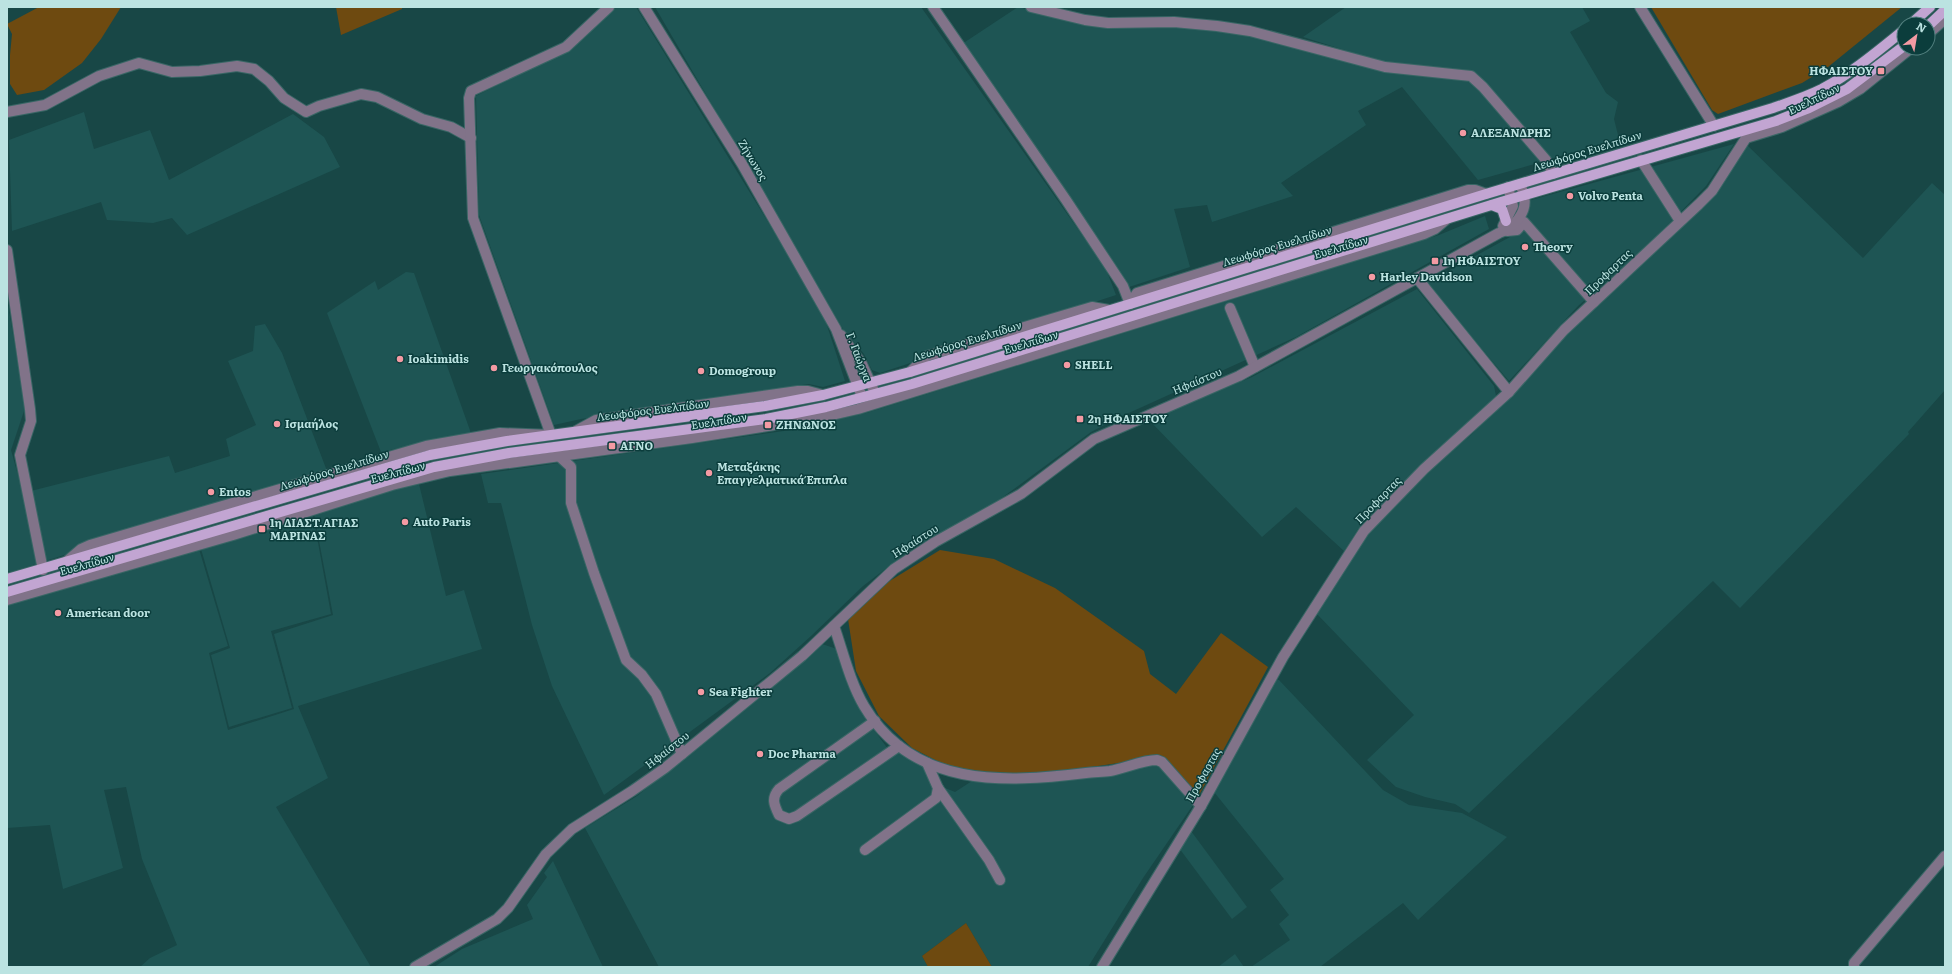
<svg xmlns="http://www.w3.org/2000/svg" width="1952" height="974" font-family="Literata,serif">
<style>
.built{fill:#1e5554}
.green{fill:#6e4a10}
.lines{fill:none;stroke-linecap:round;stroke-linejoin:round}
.minor-casing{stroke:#396665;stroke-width:12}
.major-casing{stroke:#396665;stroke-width:12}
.minor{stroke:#817389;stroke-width:10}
.major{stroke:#c2a5d2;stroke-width:10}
.poi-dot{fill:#f49aa3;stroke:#0b3d3c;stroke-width:1.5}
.labels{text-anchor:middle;stroke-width:3;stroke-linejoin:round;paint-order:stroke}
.poi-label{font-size:11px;font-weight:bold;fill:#bbe3e1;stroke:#0b3d3c;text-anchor:start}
.street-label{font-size:11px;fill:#bbe3e1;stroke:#0b3d3c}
</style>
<rect width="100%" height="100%" fill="#184746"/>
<g class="built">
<path d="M613 7H636L822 310 845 381 823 387 809 384 581 419 554 425 479 215 476 96 567 49Z"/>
<path d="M655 7H921L1106 269 1116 295 880 373 872 370 864 354 843 329Z"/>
<path d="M1018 7 1067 19 1225 30 1280 43 1469 79 1539 156 1538 163 1478 180 1402 87 1358 111 1366 125 1281 183 1293 196 1212 222 1207 205 1174 209 1190 267 1126 288 962 44Z"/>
<path d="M1346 7H1582L1590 21 1570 32 1606 93 1618 102 1614 119 1619 139 1550 159 1480 82 1379 61 1303 37Z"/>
<path d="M84 112 94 149 150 130 169 180 293 114 324 137 340 167 187 235 172 218 153 223 107 220 101 202 12 231 9 140Z"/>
<path d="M1734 144 1706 186 1652 241 1578 306 1509 381 1426 283 1510 237 1523 222 1531 200Z"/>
<path d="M1746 144 1863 258 1932 183 1945 195V390L1908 432 1909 434 1740 608 1713 581 1469 813 1455 804 1425 797 1396 787 1367 760 1414 715 1317 614 1366 532 1429 470 1471 435 1512 394 1565 333 1703 207Z"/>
<path d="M1485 216 1489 229 1296 337 1120 417 1091 432 999 500 909 551 863 586 811 636 770 673 604 795 552 686 532 625 501 503H488L481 474 791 430 866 413 1439 235Z"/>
<path d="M406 272 414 273 472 436 430 441 381 452 327 313 375 281 378 290Z"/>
<path d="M1417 289 1494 386 1496 396 1488 409 1393 492 1358 529 1344 551 1296 507 1262 537 1149 420 1252 377Z"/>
<path d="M7 298 25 408 11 450 23 493 169 456 175 473 230 456 226 439 256 425 228 361 253 351 255 326 265 324 282 353 327 471 11 572 7 571Z"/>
<path d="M419 484 446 596 464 590 482 649 298 706 328 778 276 807 371 967H140L150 958 177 945 142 859 126 787 104 790 123 868 63 889 50 825 7 828V597L199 549 228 646 209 653 228 730 294 709 274 634 333 615 314 514 391 489Z"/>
<path d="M313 515 331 614 271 631 292 708 229 727 211 655 230 648 201 549Z"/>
<path d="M822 644 837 649 847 683 866 719 888 749 899 751 923 767 930 782 955 792 972 781 1016 784 1114 773 1159 763 1193 805 1143 878 1088 967H992L966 923 922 956 928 967H659L585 828 637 796Z"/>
<path d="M1274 680H1279L1383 790 1409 805 1462 813 1507 837 1418 920 1403 903 1320 967H1251L1290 940 1279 924 1289 915 1270 890 1284 879 1214 792Z"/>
<path d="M1191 831 1247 907 1232 919 1179 848Z"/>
<path d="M553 861 603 967H434L462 949 533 919 527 905 547 877 544 873Z"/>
<path d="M1235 954 1244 967H1218Z"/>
</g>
<g class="green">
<path d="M39 7H121L101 39 82 63 44 90 17 95 10 84V55L12 34 7 24Z"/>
<path d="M336 7H402V9L341 35Z"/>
<path d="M1651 7H1902L1828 67 1802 83 1718 114 1712 110Z"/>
<path d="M940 550 994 559 1055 588 1144 651 1150 674 1176 694 1221 633 1268 667 1198 797 1160 757 1029 776 975 771 943 764 912 748 879 716 856 671 848 619 888 582Z"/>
<path d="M966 923 992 967H928L922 956Z"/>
</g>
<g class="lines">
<defs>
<g id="minor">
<path d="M644 7 742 164 836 329 862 397"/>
<path d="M933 7 1066 200 1123 286 1130 304"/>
<path d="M1031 7 1085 20 1108 23 1174 22 1217 26 1250 31 1385 67 1471 76 1483 87 1546 160 1553 174"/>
<path d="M1640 7 1714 126"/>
<path d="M1928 34 1945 19"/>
<path d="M7 112 45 105 99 76 139 63 172 72 200 71 237 66 254 69 269 81 284 98 306 112 319 106 361 94 377 97 422 119 451 127 471 138"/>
<path d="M1641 160 1680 221"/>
<path d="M1503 226 1513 206 1508 187"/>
<path d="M1507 231 1517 230 1524 222 1594 302"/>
<path d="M7 250 30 409 31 421 20 455 43 570"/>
<path d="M1417 278 1509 392"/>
<path d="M1130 304 1137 293 1468 190H1475L1486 194"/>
<path d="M1230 308 1255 367"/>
<path d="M841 335 862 364 875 393"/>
<path d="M910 372 927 356 1092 307 1109 310"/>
<path d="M576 431 596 420 798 391H808L823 395"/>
<path d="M558 455 571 467V503L594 573 626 660 642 675 656 694 682 754"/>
<path d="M67 561 81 549 90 545 426 446 500 433 551 435 473 218 469 98 471 91 566 47 609 7"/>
<path d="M7 600 233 535 392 485 450 471 692 438 819 418 858 409 1424 234 1435 229 1447 219"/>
<path d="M834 626C843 652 850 682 864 706 913 788 1004 783 1086 773 1094 772 1103 772 1110 771 1126 768 1142 760 1157 760L1162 762 1201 806"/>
<path d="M875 721 779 789C771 798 774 805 779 815L789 819 797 816 899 746"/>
<path d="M938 788 989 860 1000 880"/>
<path d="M865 850 936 798 938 788 927 763"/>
<path d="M415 967 497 919 508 908 546 854 572 829 632 791 665 768 802 656 894 569 935 542 1021 494 1094 439 1239 376 1499 233C1513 229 1528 212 1524 196 1524 192 1521 188 1520 184"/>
<path d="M1102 967 1201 806 1283 657 1364 531 1424 469 1509 392 1564 330 1699 204 1712 191 1746 138 1782 127 1838 102 1860 89 1911 48"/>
<path d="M1854 967V963L1945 856"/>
</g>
<g id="major">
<path d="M1911 24 1930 7"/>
<path d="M1928 26 1945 10"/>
<path d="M1492 205 1502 209 1506 221"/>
<path d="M7 579 430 455 507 441 765 406 823 395 910 372 1486 194 1773 108C1790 102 1806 97 1822 89 1852 73 1878 51 1904 30"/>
<path d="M7 592 434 467 509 453 766 419 826 407 912 384 1501 202 1776 121 1809 108 1847 89 1904 46"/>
</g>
</defs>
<use href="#minor" class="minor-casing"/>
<use href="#major" class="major-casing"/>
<use href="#minor" class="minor"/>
<use href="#major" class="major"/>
</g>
<g class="poi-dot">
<rect x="1877" y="67" width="8" height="8" rx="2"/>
<circle cx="1463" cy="133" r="4"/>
<circle cx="1570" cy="196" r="4"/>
<circle cx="1525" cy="247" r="4"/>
<rect x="1431" y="257" width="8" height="8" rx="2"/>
<circle cx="1372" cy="277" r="4"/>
<circle cx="400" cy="359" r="4"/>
<circle cx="1067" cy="365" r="4"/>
<circle cx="494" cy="368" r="4"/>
<circle cx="701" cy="371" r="4"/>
<rect x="1076" y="415" width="8" height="8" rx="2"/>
<circle cx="277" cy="424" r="4"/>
<rect x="764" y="421" width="8" height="8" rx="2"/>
<rect x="608" y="442" width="8" height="8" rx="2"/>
<circle cx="709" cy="473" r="4"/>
<circle cx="211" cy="492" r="4"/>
<circle cx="405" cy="522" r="4"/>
<rect x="258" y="525" width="8" height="8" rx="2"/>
<circle cx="58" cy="613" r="4"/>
<circle cx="701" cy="692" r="4"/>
<circle cx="760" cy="754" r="4"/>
</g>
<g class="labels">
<g class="poi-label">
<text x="1873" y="75" text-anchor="end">ΗΦΑΙΣΤΟΥ</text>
<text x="1471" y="137">ΑΛΕΞΑΝΔΡΗΣ</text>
<text x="1578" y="200">Volvo Penta</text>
<text x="1533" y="251">Theory</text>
<text x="1443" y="265">1η ΗΦΑΙΣΤΟΥ</text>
<text x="1380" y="281">Harley Davidson</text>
<text x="408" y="363">Ioakimidis</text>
<text x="1075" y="369">SHELL</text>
<text x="502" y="372">Γεωργακόπουλος</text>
<text x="709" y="375">Domogroup</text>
<text x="1088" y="423">2η ΗΦΑΙΣΤΟΥ</text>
<text x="285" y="428">Ισμαήλος</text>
<text x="776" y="429">ΖΗΝΩΝΟΣ</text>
<text x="620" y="450">ΑΓΝΟ</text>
<text x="717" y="471">Μεταξάκης<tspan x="717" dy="13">Επαγγελματικά Έπιπλα</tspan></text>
<text x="219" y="496">Entos</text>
<text x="413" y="526">Auto Paris</text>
<text x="270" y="527">1η ΔΙΑΣΤ.ΑΓΙΑΣ<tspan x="270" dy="13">ΜΑΡΙΝΑΣ</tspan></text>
<text x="66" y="617">American door</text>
<text x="709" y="696">Sea Fighter</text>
<text x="768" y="758">Doc Pharma</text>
</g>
<g class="street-label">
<text transform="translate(1814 99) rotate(-26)" y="4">Ευελπίδων</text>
<text transform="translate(1587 151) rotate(-17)" y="4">Λεωφόρος Ευελπίδων</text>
<text transform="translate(753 160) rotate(59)" y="4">Ζήνωνος</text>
<text transform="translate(1277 246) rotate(-17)" y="4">Λεωφόρος Ευελπίδων</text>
<text transform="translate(1341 247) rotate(-17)" y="4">Ευελπίδων</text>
<text transform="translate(1608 272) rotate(-44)" y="4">Προφαρτας</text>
<text transform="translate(967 341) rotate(-17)" y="4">Λεωφόρος Ευελπίδων</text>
<text transform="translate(1031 342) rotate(-17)" y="4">Ευελπίδων</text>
<text transform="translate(859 357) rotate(69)" y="4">Γ. Γαώργα</text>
<text transform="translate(1197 381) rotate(-23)" y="4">Ηφαίστου</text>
<text transform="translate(653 410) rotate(-7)" y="4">Λεωφόρος Ευελπίδων</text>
<text transform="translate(719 421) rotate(-9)" y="4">Ευελπίδων</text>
<text transform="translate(334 470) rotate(-17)" y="4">Λεωφόρος Ευελπίδων</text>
<text transform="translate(398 472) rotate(-15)" y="4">Ευελπίδων</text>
<text transform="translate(1378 500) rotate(-46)" y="4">Προφαρτας</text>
<text transform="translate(915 541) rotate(-32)" y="4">Ηφαίστου</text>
<text transform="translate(87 564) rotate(-16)" y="4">Ευελπίδων</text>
<text transform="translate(667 750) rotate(-38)" y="4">Ηφαίστου</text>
<text transform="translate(1203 775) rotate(-61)" y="4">Προφαρτας</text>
</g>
</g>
<rect width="1952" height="974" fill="none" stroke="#bbe3e1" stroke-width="16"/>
<g transform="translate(1916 36) rotate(31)"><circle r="19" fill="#0b3d3c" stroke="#517f7e"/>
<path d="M0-3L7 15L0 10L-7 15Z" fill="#f49aa3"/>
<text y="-6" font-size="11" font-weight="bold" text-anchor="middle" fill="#bbe3e1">N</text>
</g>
</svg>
